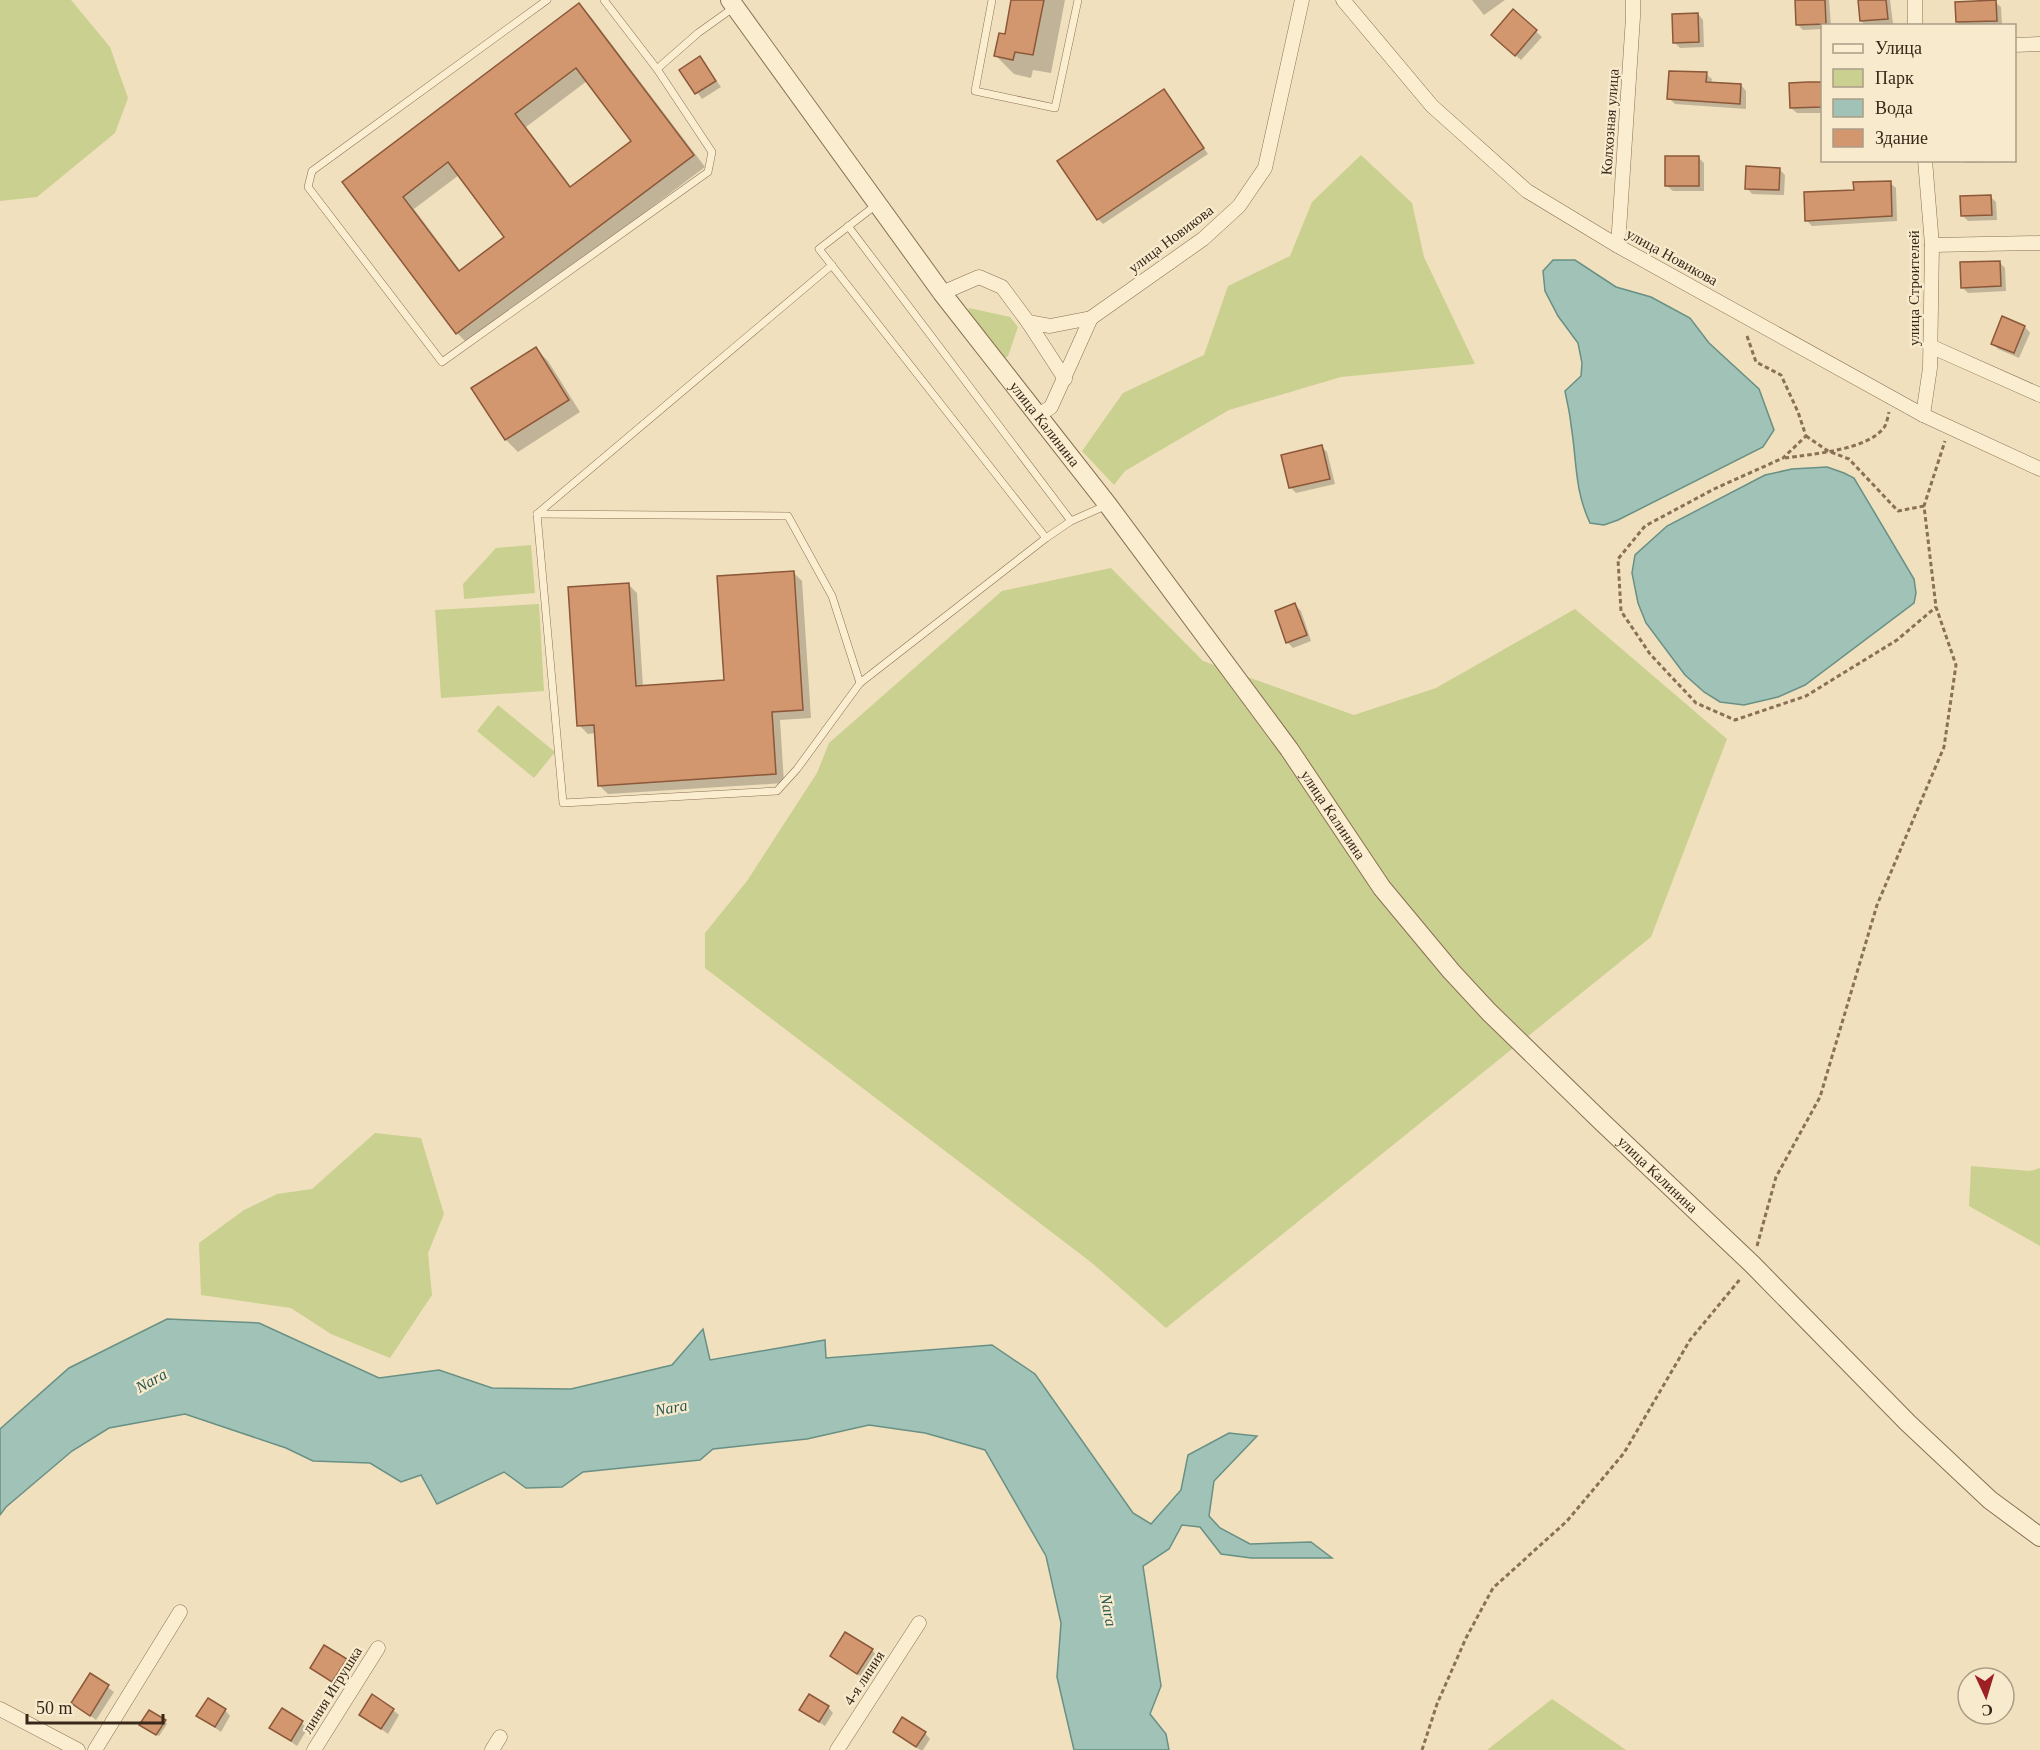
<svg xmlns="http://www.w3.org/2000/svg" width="2040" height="1750" font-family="Georgia,serif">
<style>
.green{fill:#c9d090}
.water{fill:#a1c2b7;stroke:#689085;stroke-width:1.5}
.shadow{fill:#0003;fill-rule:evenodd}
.building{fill:#d2976f;stroke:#8b5839;stroke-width:1.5;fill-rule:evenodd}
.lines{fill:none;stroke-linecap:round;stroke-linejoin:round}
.service-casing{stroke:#8a7055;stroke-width:8}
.minor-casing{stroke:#8a7055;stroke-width:15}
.tertiary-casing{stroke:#8a7055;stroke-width:20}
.path{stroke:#8a7055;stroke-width:3;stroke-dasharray:4.5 3;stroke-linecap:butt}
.service{stroke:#fbeed0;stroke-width:7}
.minor{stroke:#fbeed0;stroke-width:14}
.tertiary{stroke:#fbeed0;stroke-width:18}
.labels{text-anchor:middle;stroke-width:4.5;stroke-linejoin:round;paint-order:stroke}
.street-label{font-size:15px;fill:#38281b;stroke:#f8ebcd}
.water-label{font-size:16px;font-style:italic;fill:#295955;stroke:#f8ebcd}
</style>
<rect width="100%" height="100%" fill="#f1e0bd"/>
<g class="green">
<path d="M0 0H71L110 47 128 98 115 133 37 197 0 201Z"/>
<path d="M1361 155 1412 203 1424 257 1475 364 1341 377 1229 410 1125 471 1114 485 1082 451 1123 393 1204 355 1228 286 1290 256 1312 202Z"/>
<path d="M969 308 1010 317 1018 327 1008 356 1005 358 968 311Z"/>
<path d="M531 545 535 593 464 599 463 584 496 548Z"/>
<path d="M1111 568 1203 661 1354 715 1436 688 1575 609 1727 739 1651 937 1166 1328 1092 1263 705 968V933L747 881 817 773 829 743 1002 591Z"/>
<path d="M539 604 544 691 441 698 435 610Z"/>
<path d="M498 705 555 752 534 778 477 731Z"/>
<path d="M375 1133 421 1138 444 1214 428 1253 432 1295 390 1358 331 1334 291 1308 201 1295 199 1243 244 1210 277 1194 312 1189Z"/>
<path d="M1971 1166 2030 1171 2040 1168V1246L1969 1206Z"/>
<path d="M1552 1699 1626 1750H1487Z"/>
</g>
<g class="water">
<path d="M1553 260H1575L1616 287 1651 297 1690 318 1709 343 1759 389 1774 430 1763 447 1618 520 1604 525 1590 523C1574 489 1577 460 1571 425 1570 413 1567 402 1565 391L1581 376 1582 363 1578 343 1558 316 1545 291 1543 271Z"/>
<path d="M1827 467 1844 473 1854 478 1914 579 1916 593 1914 603 1805 685 1778 697 1744 705 1720 702 1704 692 1685 675 1646 623 1638 603 1632 573 1635 555 1667 526 1765 475 1792 469Z"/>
<path d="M167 1319 259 1323 379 1378 439 1370 492 1388 571 1389 672 1365 703 1329 710 1360 825 1340 826 1358 992 1345 1035 1374 1133 1513 1151 1524 1181 1490 1188 1455 1229 1433 1257 1436 1214 1481 1209 1516 1220 1528 1250 1544 1311 1542 1332 1558H1251L1221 1554 1200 1527 1182 1525 1169 1549 1143 1566 1161 1686 1150 1714 1166 1734 1169 1750H1074L1057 1677 1061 1623 1046 1556 985 1450 925 1433 869 1425 807 1439 713 1449 700 1460 583 1472 562 1487 526 1488 504 1472 437 1504 421 1475 401 1482 370 1463 313 1461 286 1448 185 1414 109 1428 72 1451 6 1507 0 1515V1429L69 1368Z"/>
</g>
<g class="shadow">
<path d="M1013 0H1065L1051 73 1033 70 1031 78 1014 74 996 56 1006 36Z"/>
<path d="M1472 0H1505L1484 15Z"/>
<path d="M1796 0H1829L1831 26H1822V29L1803 30 1797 24Z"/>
<path d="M1859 0H1890L1893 24 1866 26 1861 21Z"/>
<path d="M1995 2 2001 7 2002 26H1961L1957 22Z"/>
<path d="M579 5 591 17 705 167 469 345 457 333 344 182ZM587 81 633 141 571 187 526 127ZM459 175 506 237 461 272 414 209Z"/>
<path d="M1513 11 1542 37 1521 60 1498 41Z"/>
<path d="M1698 14 1703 20 1704 47 1680 48 1674 42Z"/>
<path d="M700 58 721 87 702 99 681 70Z"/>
<path d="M1706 74 1712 79 1711 84 1741 85 1746 91V109L1675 104 1669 98Z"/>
<path d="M1822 83V113H1797L1791 108 1790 85Z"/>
<path d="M1164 91 1208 154 1103 224 1098 219Z"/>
<path d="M1699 158 1704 163V191H1673L1667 186Z"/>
<path d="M1964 160H2002V162L1966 163Z"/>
<path d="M1779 169 1785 175 1784 195 1752 194 1747 188Z"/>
<path d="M1890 183 1896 188 1897 221 1812 226 1806 220 1855 192Z"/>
<path d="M1991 197 1996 202 1997 220 1968 221 1962 215Z"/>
<path d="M1999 262 2005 268 2006 291 1968 293 1962 287Z"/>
<path d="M2003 318 2025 327 2030 333 2019 358 1998 349 1992 343Z"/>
<path d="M536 349 548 361 580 412 518 452 506 440 474 388Z"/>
<path d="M1322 447 1327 452 1335 484 1296 493 1291 488 1283 456Z"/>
<path d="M793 572 802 581 811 718 780 720 784 783 608 794 599 785 596 733 588 734 579 725 628 584 637 593 643 687 725 682Z"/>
<path d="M1295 605 1301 611 1311 641 1293 648 1287 642Z"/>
<path d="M872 1650 877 1656 863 1678 831 1656Z"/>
<path d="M346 1661 351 1666 338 1687 312 1668Z"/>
<path d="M91 1675 114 1692 96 1720 73 1703Z"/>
<path d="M828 1707 833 1713 825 1726 801 1710Z"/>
<path d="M225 1710 230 1716 221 1732 198 1716Z"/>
<path d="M282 1710 308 1728 297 1746 271 1728Z"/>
<path d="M393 1710 399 1715 388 1734 361 1715Z"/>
<path d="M165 1721 167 1724 159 1736 143 1727Z"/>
<path d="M894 1732 925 1733 930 1739 923 1750H920Z"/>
</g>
<g class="building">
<path d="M1011 0H1044L1033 55 1015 52 1013 60 994 56 999 33 1005 34Z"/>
<path d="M1795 0H1825L1826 24 1796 25Z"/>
<path d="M1858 0H1886L1888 19 1860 21Z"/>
<path d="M1996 0 1997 21 1956 22 1955 2Z"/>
<path d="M579 3 694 155 456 334 342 182ZM576 68 631 141 570 187 515 114ZM448 162 504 237 459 271 403 197Z"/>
<path d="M1513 9 1537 30 1515 56 1491 35Z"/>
<path d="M1698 13 1699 42 1673 43 1672 14Z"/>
<path d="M700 56 716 81 695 94 679 70Z"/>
<path d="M1669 71 1707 72 1706 82 1741 84 1740 104 1667 99Z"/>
<path d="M1808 82H1822V107L1790 108 1789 83Z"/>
<path d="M1164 89 1204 148 1097 220 1057 161Z"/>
<rect x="1665" y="156" width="34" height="30"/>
<path d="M1746 166 1780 168 1779 190 1745 189Z"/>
<path d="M1891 181 1892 216 1805 221 1804 192 1854 190 1853 182Z"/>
<path d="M1991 195 1992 215 1961 216 1960 196Z"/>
<path d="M2000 261 2001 286 1961 288 1960 262Z"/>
<path d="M2002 316 2025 326 2014 353 1991 344Z"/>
<path d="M536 347 569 400 505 440 471 388Z"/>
<path d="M1322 445 1330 479 1289 488 1281 455Z"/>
<path d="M794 571 803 710 772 712 776 774 598 786 594 725 577 726 568 587 629 583 636 686 724 680 717 576Z"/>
<path d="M1295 603 1307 635 1286 643 1275 611Z"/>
<path d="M845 1632 873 1649 857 1674 830 1656Z"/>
<path d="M324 1645 347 1659 332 1682 310 1668Z"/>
<path d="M90 1673 109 1685 90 1716 71 1703Z"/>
<path d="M372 1694 394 1709 381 1729 359 1715Z"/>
<path d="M809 1694 829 1706 819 1722 799 1710Z"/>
<path d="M208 1698 226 1709 215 1727 196 1716Z"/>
<path d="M282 1708 303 1721 291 1741 269 1728Z"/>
<path d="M149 1710 166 1720 156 1735 139 1725Z"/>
<path d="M902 1717 926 1732 916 1747 893 1732Z"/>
</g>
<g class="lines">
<defs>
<g id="service">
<path d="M547 0 312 171 308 187 442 362 708 172 712 152 657 69 604 0"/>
<path d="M992 0 975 91 1055 108 1078 0"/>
<path d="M657 69 698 33 733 8"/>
<path d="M876 205 819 249 1046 538"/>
<path d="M848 226 1071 521"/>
<path d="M832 265 537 514 563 803 777 791 797 769 860 683 1046 538 1071 521 1107 505"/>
<path d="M537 514 788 516 832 596 860 683"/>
</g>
<g id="minor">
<path d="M1343 0 1432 106 1527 191 1618 246 1923 415 2040 469"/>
<path d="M1915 0V26"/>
<path d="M2014 45 2040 44"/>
<path d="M1932 245 2040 243"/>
<path d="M1618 246 1633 17V0"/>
<path d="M942 293 979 277 1002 287 1028 322 1050 326 1091 318 1203 239 1239 206 1265 168 1302 0"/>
<path d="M1028 322 1065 379"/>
<path d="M1930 346 2040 395"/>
<path d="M1923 415 1930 368 1932 245 1925 160"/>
<path d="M1037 416 1051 407 1091 318"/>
<path d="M0 1709 78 1750"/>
<path d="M95 1750 180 1612"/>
<path d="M314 1750 378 1648"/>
<path d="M492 1750 500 1737"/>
<path d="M837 1750 919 1623"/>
</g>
<g id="tertiary">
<path id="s1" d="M730 0 942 293 1108 505 1289 749 1382 888 1451 971 1489 1012 1602 1122 1752 1264 1908 1423 1990 1500 2040 1537"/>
</g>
</defs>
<use href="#service" class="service-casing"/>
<use href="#minor" class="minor-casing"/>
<use href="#tertiary" class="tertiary-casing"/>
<g class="path">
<path d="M1747 336 1756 362 1781 375 1798 412 1806 436 1783 458 1714 489 1645 526 1618 559 1621 611 1650 654 1696 703 1735 720 1806 696 1897 640 1936 607"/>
<path d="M1806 436 1828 451 1849 459 1898 511 1924 506"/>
<path d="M1785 458C1812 454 1870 450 1885 426 1887 422 1888 416 1889 412"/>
<path d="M1757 1246 1776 1177 1820 1097 1877 905 1944 747 1956 665 1936 607 1924 506 1945 441"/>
<path d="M1422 1750 1437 1704 1466 1638 1493 1588 1567 1521 1624 1453 1690 1340 1741 1278"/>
</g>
<use href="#service" class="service"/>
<use href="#minor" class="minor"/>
<use href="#tertiary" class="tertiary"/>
</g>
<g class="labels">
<g class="street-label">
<text transform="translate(1610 122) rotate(-86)" y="5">Колхозная улица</text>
<text transform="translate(1171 239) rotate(-37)" y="5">улица Новикова</text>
<text transform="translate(1672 257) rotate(29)" y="5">улица Новикова</text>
<text transform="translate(1914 288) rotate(-90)" y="5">улица Строителей</text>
<text dy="5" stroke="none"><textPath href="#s1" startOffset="528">улица Калинина</textPath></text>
<text dy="5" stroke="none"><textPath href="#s1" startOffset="1014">улица Калинина</textPath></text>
<text dy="5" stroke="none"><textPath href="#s1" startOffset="1500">улица Калинина</textPath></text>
<text transform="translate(864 1678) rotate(-57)" y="5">4-я линия</text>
<text transform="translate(332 1690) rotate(-58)" y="5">линия Игрушка</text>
</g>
<g class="water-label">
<text transform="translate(151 1380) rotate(-29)" y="6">Nara</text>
<text transform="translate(671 1407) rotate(-10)" y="6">Nara</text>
<text transform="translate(1109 1610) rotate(79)" y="6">Nara</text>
</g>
</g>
<rect x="1821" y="24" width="195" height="138" fill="#f8ebcd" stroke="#ab9d86" stroke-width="1.5"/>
<rect x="1833" y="44" width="30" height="9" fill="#fbeed0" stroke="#ab9d86" stroke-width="1.5"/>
<text x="1875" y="54" font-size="18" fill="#38281b">Улица</text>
<rect x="1833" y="69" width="30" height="18" fill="#c9d090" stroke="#ab9d86" stroke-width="1.5"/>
<text x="1875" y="84" font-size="18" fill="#38281b">Парк</text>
<rect x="1833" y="99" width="30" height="18" fill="#a1c2b7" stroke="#ab9d86" stroke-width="1.5"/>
<text x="1875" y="114" font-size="18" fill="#38281b">Вода</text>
<rect x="1833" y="129" width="30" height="18" fill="#d2976f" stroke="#ab9d86" stroke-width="1.5"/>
<text x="1875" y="144" font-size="18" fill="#38281b">Здание</text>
<g transform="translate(1986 1696) rotate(176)"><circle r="28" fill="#f8ebcd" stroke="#ab9d86" stroke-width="1.5"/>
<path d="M0-4.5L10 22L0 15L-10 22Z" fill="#9d2023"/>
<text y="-9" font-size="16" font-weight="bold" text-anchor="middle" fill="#38281b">С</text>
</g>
<path d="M27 1714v9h136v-9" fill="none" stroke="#38281b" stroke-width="3"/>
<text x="36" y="1714" font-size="18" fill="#38281b" stroke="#f8ebcd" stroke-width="4.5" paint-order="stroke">50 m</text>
</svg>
